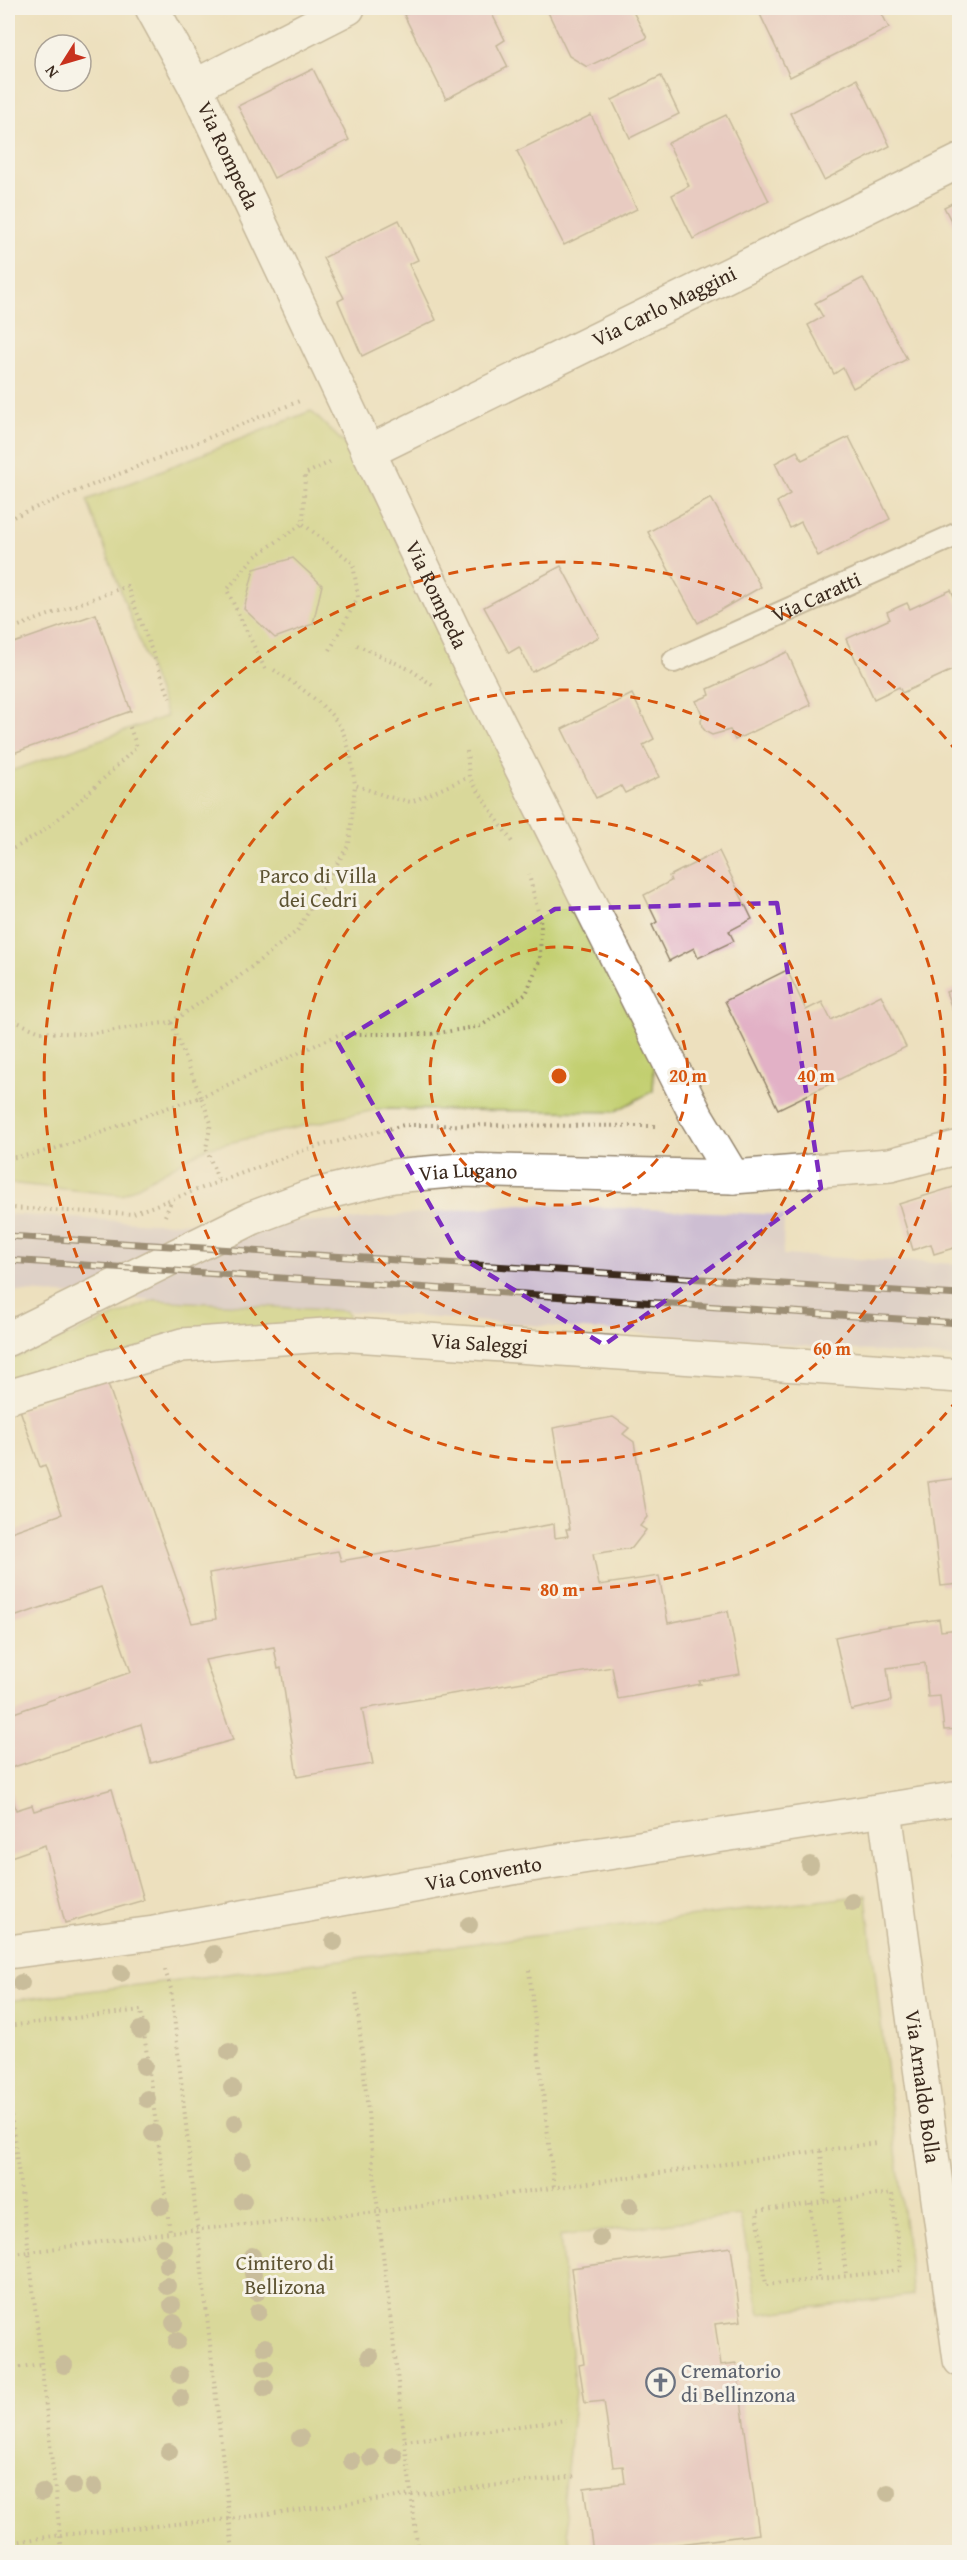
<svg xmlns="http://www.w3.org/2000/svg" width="967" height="2560" font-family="'Gentium Book Plus',serif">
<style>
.industrial{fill:#cdbed2}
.green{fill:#c2cf70;stroke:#7e7c47;stroke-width:1.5}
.building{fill:#e2b1c6}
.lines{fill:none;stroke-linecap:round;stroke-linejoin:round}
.lane-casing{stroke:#94856e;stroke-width:26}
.street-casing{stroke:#94856e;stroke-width:36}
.path{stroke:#94856e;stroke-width:4;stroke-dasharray:1.5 4.5;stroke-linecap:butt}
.lane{stroke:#fff;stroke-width:22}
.street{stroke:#fff;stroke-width:33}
.rail-casing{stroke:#3b2a1e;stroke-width:7}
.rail{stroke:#f7f3e8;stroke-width:4.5;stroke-dasharray:14;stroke-linecap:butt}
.tree{fill:#9e9271}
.marked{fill:none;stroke:#7b2cbf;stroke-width:4.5;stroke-dasharray:12 8;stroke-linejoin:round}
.ring{fill:none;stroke:#d7540e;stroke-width:3;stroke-dasharray:10 8}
.labels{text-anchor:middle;stroke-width:6;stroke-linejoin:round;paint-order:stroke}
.street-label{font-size:21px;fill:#3b2a1e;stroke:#f7f3e8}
.park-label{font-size:21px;fill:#5d5332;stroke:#f7f3e8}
.worship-label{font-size:21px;fill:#5b616d;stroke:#f7f3e8;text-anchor:start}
.centre{fill:#d7540e;stroke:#f7f3e8;stroke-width:3}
.ring-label{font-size:18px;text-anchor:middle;font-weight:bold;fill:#d7540e;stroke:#f7f3e8;stroke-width:6;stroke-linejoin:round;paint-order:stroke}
</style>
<rect width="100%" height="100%" fill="#f7f3e8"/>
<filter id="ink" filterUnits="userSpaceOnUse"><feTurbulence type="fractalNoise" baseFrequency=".0167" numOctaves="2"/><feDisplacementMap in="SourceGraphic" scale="12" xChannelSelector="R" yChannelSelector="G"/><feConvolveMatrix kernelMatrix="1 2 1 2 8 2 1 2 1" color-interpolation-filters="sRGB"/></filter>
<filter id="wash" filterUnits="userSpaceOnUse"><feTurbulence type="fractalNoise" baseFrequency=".008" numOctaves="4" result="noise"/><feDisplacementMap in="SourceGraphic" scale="24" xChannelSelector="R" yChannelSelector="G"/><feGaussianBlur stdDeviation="1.35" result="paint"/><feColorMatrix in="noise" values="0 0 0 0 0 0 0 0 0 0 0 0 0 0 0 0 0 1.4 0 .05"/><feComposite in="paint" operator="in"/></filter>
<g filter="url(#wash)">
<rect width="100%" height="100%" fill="#ede0be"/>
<path class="industrial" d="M521 1204 784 1215 783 1255 959 1264V1358L346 1311 8 1291V1214L153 1223 339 1221Z"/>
<g class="green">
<path d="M311 411 352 451 655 1054 653 1091 614 1112 379 1109 206 1148 122 1195 8 1183V772L167 716 87 500Z"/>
<path d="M154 1300 346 1311 349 1319 8 1385V1361Z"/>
<path d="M866 1895 913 2295 760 2314 740 2215 560 2236 575 2392 564 2499 571 2552H8V2001Z"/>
</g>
<g id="blocks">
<g class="building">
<path d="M419 8H489L505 40 497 45 508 67 446 99 404 15Z"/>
<path d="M546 8H631L647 38 587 67 569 56Z"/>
<path d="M757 8H879L889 28 790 77Z"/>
<path d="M313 69 349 140 274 178 238 106Z"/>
<path d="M661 76 679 114 630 138 612 100Z"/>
<path d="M857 79 890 146 824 180 790 113Z"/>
<path d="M591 115 637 209 564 245 517 151Z"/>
<path d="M726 115 769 201 693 239 672 195 689 186 668 143Z"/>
<path d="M960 199V238L944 207Z"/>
<path d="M399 220 418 260 409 264 436 320 362 356 338 301 344 298 323 258Z"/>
<path d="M863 278 907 359 853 388 843 368 834 374 808 325 823 317 815 303Z"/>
<path d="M849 437 890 519 818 556 801 522 790 528 777 502 790 494 775 463 797 451 802 460Z"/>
<path d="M711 498 761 587 698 623 648 532Z"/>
<path d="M293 558 322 585 313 624 275 638 244 609 254 569Z"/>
<path d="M561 566 599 637 532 672 519 647 509 653 484 607Z"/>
<path d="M951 590 960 609V659L956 660 959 667 902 693 899 687 874 699 846 639 890 619 887 612 907 603 910 609Z"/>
<path d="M96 614 131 711 8 755V645Z"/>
<path d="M787 652 811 705 735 740 730 730 712 735 706 732 702 727 701 721 703 716 696 701 710 695 708 689Z"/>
<path d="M632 694 654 739 643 745 659 777 625 793 621 786 596 798 562 729Z"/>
<path d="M719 851 752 919 729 931 734 941 698 958 694 948 669 961 652 925 657 922 644 895 671 881 669 876Z"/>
<path d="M787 970 806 1010 822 1002 831 1020 881 995 906 1047 778 1109 725 1001Z"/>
<path d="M960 987V1028H959L946 992Z"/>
<path d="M960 1185V1246L934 1254 931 1244 913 1250 899 1204Z"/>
<path d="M105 1376 192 1623 216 1619 209 1573 338 1551 341 1561 554 1524 555 1538 568 1536 566 1529H570L553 1428 613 1417 629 1428 623 1434 634 1442 647 1517 640 1526 646 1530 632 1548 593 1554 599 1585 659 1576 668 1623 728 1611 740 1674 699 1681 701 1684 618 1699 612 1667 362 1709 373 1764 297 1777 281 1668 278 1669 274 1647 205 1660 233 1740 151 1763 141 1724 8 1769V1715L131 1672 101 1587 8 1619V1533L62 1514 45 1465 40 1467 20 1410Z"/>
<path d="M960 1478V1584L941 1586 928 1482Z"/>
<path d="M939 1619 941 1631 960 1629V1729L944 1730 940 1696 928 1697 925 1663 887 1668 891 1701 851 1710 835 1637 878 1628Z"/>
<path d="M8 1782 16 1810 32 1805 34 1811 112 1789 144 1900 65 1923 45 1845 8 1858Z"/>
<path d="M954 1855H960V1880H958Z"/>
<path d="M731 2247 741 2321 715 2324 721 2365 736 2363 759 2534 616 2552H593L584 2488 625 2483 623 2466 613 2467 604 2401 585 2403 579 2365 584 2364 571 2268Z"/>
</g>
</g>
</g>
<g filter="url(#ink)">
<use href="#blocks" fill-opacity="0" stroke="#94856e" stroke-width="1.5"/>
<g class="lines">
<defs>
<g id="lane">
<path id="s1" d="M674 661 960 533"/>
</g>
<g id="street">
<path id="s2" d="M152 8 195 86 474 674 697 1117 733 1177"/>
<path d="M195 86 348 8"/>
<path id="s3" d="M368 452 960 161"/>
<path id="s4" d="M8 1339 252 1218 308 1197 393 1176 462 1170 733 1177 890 1165 960 1147"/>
<path id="s5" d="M8 1397 182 1345 339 1334 960 1376"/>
<path id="s6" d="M885 1811 960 2360"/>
<path id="s7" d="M8 1952 154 1933 518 1867 960 1798"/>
</g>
</defs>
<use href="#lane" class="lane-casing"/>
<use href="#street" class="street-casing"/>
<g class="path">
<path d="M8 519 302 400"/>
<path d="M8 630 127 586 170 698"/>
<path d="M357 645 411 670 435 687"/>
<path d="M330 650 358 597 353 563 303 524 305 474 330 462"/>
<path d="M265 669 227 590 253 558 302 524"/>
<path d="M274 670C296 685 324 702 339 725 350 743 352 765 355 785L389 797 411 802 469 777"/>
<path d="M467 751 469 777 512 842"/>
<path d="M8 851C52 832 101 780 137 747L129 725"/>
<path d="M8 1018 40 1032 86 1034 171 1022 201 1097 340 1034H432L481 1026 526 994 540 959 541 924 529 875"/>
<path d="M171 1022 236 979 297 931 349 844 355 785"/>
<path d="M8 1158C56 1153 99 1133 144 1116 163 1109 182 1103 201 1097L211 1123 206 1148 219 1182"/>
<path d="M8 1208 132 1214 307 1149 404 1125 658 1126"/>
<path d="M165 1216 172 1200"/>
<path d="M165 1970 171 1989 233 2552"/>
<path d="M529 1970 554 2188"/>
<path d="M356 1993 378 2212 876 2143"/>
<path d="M8 2026 141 2010 170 2232"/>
<path d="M8 2092 29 2252 170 2232 378 2212 418 2552"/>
<path d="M821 2151 825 2202 892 2193 901 2270 766 2285 757 2211 825 2202"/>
<path d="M838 2200 846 2275"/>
<path d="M810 2204 819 2279"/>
<path d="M8 2255 29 2252 60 2535 229 2519 412 2495 578 2476"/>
<path d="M8 2369 41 2364"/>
<path d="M405 2441 566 2420"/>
<path d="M8 2543 60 2535 62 2552"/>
</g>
<use href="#lane" class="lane"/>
<use href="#street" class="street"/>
<defs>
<g id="rail">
<path d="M8 1236 960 1295"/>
<path d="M8 1260 960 1323"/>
</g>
</defs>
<use href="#rail" class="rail-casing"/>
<use href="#rail" class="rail"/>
</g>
<g class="tree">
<circle cx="810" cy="1865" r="9"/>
<circle cx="852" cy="1902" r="9"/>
<circle cx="469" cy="1925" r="9"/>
<circle cx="334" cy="1942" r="9"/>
<circle cx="214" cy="1954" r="9"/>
<circle cx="121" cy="1973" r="9"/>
<circle cx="21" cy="1983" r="9"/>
<circle cx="140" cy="2030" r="9"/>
<circle cx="229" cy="2052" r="9"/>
<circle cx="144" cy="2066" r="9"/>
<circle cx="232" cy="2088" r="9"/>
<circle cx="147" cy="2099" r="9"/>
<circle cx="235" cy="2123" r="9"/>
<circle cx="153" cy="2133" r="9"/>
<circle cx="242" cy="2161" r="9"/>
<circle cx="243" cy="2201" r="9"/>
<circle cx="161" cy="2206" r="9"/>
<circle cx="630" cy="2206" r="9"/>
<circle cx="600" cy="2238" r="9"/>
<circle cx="163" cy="2247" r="9"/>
<circle cx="252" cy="2256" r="9"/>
<circle cx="167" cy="2265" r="9"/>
<circle cx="253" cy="2274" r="9"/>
<circle cx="167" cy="2286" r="9"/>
<circle cx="257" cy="2292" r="9"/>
<circle cx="172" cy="2305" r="9"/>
<circle cx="258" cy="2312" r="9"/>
<circle cx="174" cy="2323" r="9"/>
<circle cx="177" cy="2341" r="9"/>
<circle cx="265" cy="2347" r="9"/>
<circle cx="370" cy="2356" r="9"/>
<circle cx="64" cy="2365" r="9"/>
<circle cx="265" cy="2368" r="9"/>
<circle cx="180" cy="2375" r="9"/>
<circle cx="265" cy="2388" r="9"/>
<circle cx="181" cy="2398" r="9"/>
<circle cx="300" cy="2438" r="9"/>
<circle cx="169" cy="2452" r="9"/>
<circle cx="394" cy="2456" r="9"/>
<circle cx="371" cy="2458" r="9"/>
<circle cx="352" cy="2461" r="9"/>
<circle cx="73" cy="2486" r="9"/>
<circle cx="94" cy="2487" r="9"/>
<circle cx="42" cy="2492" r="9"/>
<circle cx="888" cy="2493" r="9"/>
</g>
</g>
<path d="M0 0H967V2560H0ZM777 903 821 1188 604 1345 459 1256 338 1043 555 909Z" fill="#ede0be" fill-opacity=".55" fill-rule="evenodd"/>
<path class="marked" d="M777 903 821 1188 604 1345 459 1256 338 1043 555 909Z"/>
<g class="ring">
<circle cx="559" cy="1076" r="129"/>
<circle cx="559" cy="1076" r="257"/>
<circle cx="559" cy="1076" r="386"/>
<path d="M958 1399A514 514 0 1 1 958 753"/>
</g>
<defs>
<symbol id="church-ring" viewBox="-11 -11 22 22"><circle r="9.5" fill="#f7f3e8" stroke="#6b7280" stroke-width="1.5"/><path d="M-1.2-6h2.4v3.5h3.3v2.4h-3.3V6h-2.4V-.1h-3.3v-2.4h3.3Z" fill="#6b7280"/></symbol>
</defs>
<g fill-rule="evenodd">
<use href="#church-ring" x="644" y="2366" width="33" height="33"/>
</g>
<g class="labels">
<g class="street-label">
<text dy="7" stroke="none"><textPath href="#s2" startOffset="166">Via Rompeda</textPath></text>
<text dy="7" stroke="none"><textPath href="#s3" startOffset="330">Via Carlo Maggini</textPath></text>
<text dy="7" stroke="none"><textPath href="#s2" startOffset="652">Via Rompeda</textPath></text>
<text dy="7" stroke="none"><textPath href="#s1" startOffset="156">Via Caratti</textPath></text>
<text dy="7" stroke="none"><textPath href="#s4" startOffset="495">Via Lugano</textPath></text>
<text dy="7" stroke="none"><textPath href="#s5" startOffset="480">Via Saleggi</textPath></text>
<text dy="7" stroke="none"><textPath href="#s7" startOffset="482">Via Convento</textPath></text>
<text dy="7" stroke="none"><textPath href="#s6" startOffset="278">Via Arnaldo Bolla</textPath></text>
</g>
<g class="park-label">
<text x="318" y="883">Parco di Villa<tspan x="318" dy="24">dei Cedri</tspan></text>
<text x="285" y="2270">Cimitero di<tspan x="285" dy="24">Bellizona</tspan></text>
</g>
<g class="worship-label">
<text x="681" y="2378">Crematorio<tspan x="681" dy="24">di Bellinzona</tspan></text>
</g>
</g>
<circle cx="559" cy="1076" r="9" class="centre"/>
<g class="ring-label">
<text x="688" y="1082">20 m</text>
<text x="816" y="1082">40 m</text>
<text x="832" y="1355">60 m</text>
<text x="559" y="1596">80 m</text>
</g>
<rect width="967" height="2560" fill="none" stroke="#f7f3e8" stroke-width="30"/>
<g transform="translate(63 63) rotate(233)"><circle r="28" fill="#f7f3e8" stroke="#aca397" stroke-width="1.5"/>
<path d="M0-4.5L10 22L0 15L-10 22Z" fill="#c8321e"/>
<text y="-9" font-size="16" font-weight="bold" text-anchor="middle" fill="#3b2a1e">N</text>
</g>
</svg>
